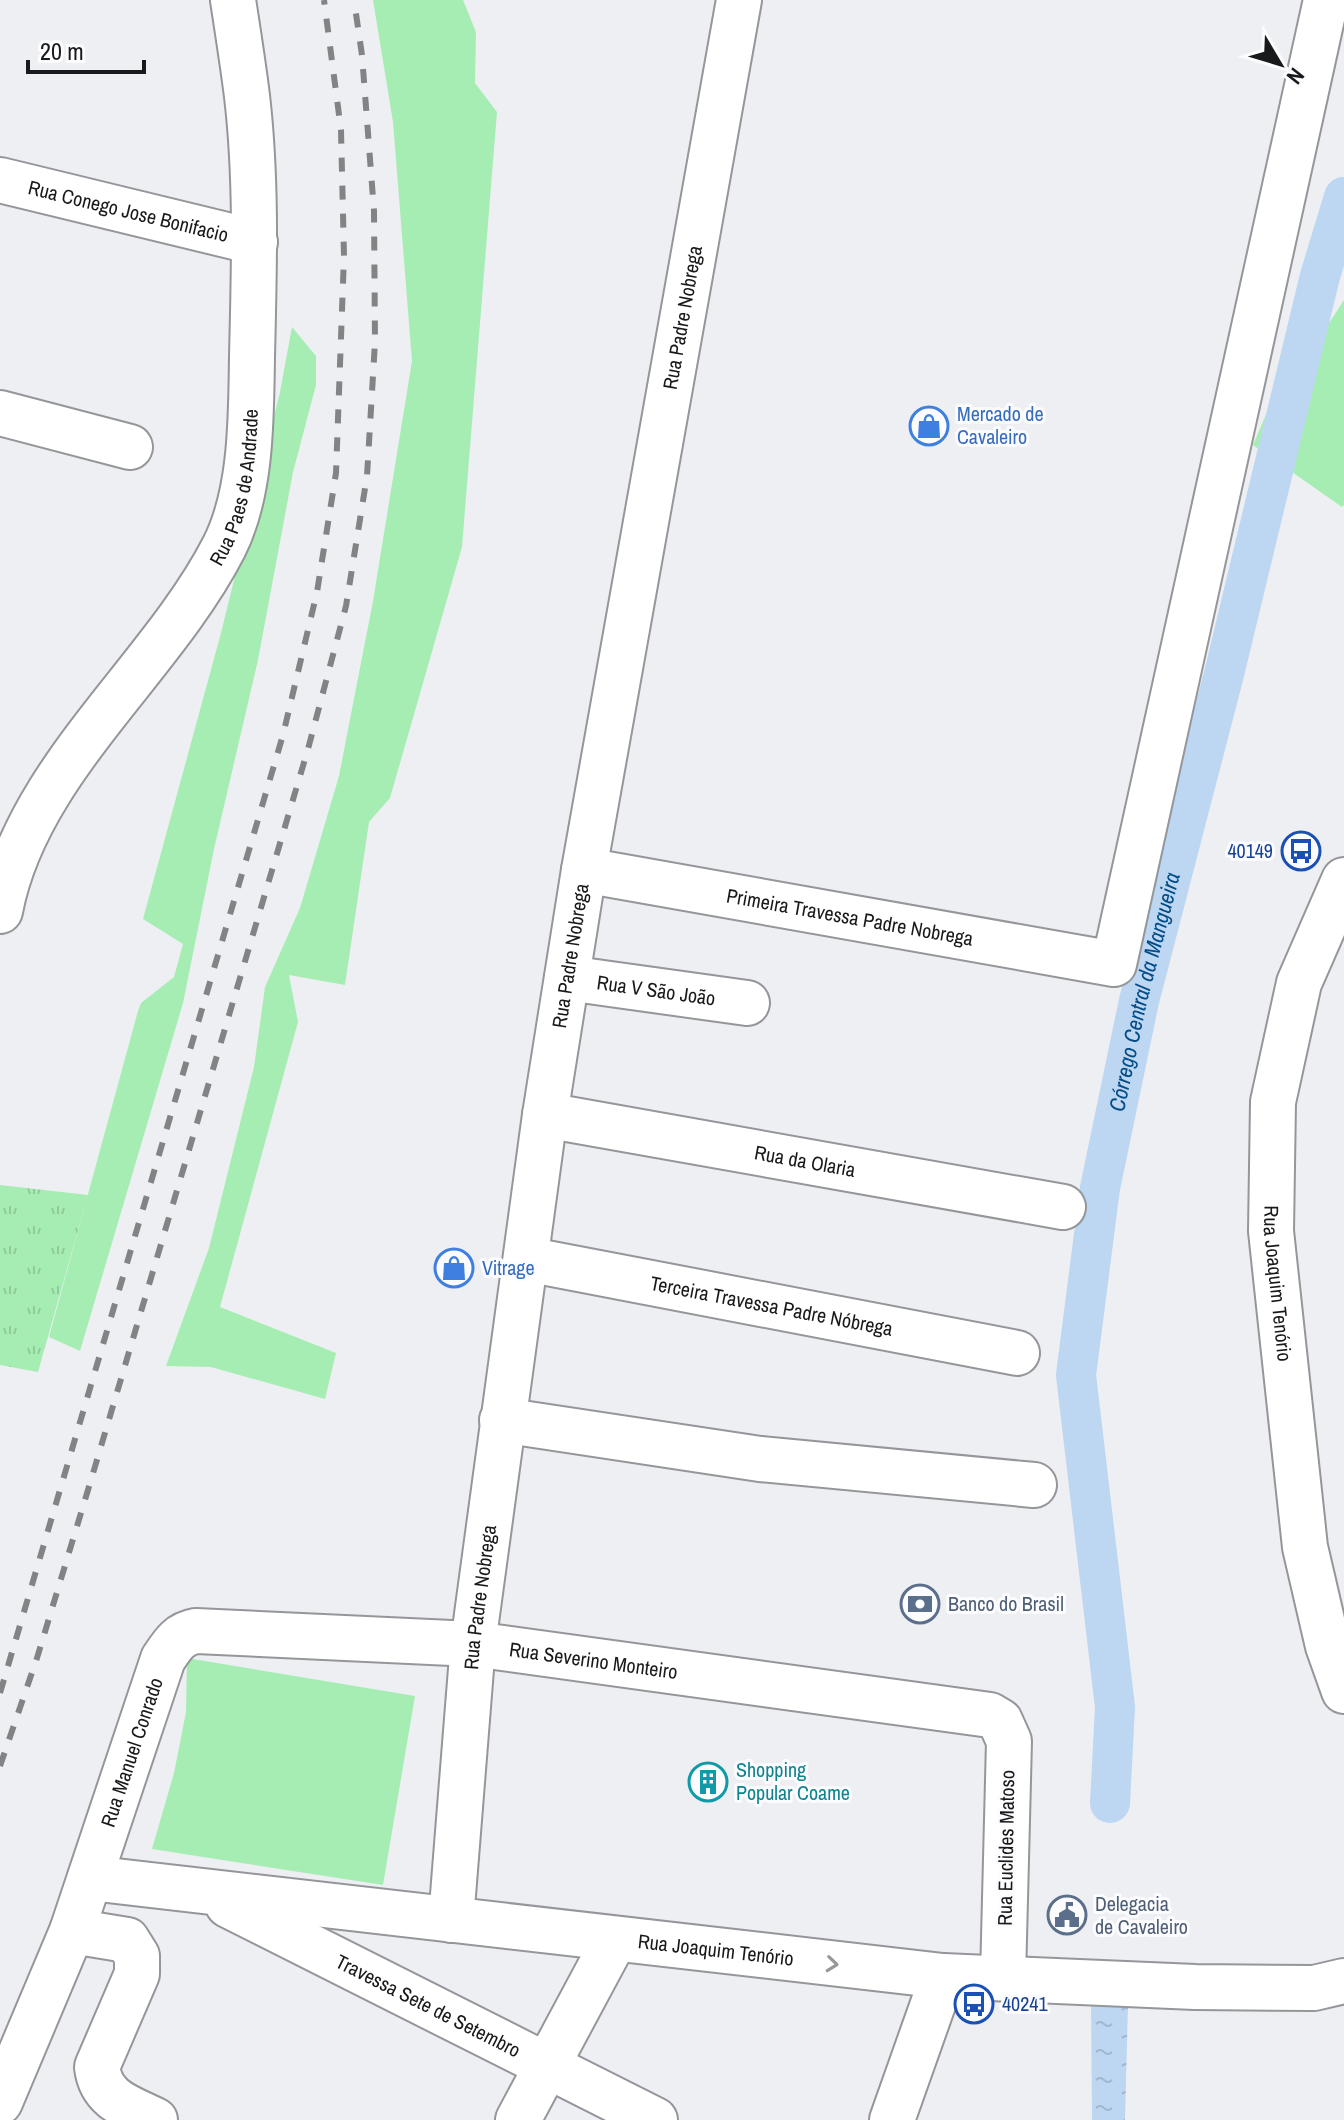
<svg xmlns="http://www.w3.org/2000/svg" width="1344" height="2120" font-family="'Archivo Narrow',sans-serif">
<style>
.green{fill:#a6edb3}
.park{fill:url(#park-tufts)}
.water{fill:url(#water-ripples)}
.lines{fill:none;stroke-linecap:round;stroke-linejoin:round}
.canal{stroke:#bdd6f1;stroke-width:40}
.minor-casing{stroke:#95969a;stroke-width:48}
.minor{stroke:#fff;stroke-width:44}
.rail{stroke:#828385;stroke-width:6;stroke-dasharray:14 14;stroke-linecap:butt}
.oneway{stroke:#979898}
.labels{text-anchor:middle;stroke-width:6;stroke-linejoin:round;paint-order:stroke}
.street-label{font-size:20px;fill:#18191a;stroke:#fcfcff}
.shop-label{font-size:20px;fill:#366cbe;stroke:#fcfcff;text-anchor:start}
.transit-label{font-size:20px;fill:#164399;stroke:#fcfcff;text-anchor:end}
.service-label{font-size:20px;fill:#4e5e75;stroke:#fcfcff;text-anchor:start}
.culture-label{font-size:20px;fill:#0d838f;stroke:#fcfcff;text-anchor:start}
.water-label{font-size:22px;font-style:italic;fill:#024c87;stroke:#fcfcff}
</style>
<defs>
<pattern id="park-tufts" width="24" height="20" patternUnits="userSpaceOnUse" patternTransform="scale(2)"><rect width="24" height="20" fill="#a6edb3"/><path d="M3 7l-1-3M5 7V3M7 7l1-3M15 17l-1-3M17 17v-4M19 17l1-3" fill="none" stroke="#8ecb99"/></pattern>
<pattern id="water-ripples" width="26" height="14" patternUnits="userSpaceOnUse" patternTransform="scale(2)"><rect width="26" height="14" fill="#bdd6f1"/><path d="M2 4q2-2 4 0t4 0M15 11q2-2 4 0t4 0" fill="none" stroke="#a2b7ce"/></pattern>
</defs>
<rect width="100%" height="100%" fill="#eeeff3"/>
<g class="green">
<path d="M373 0H463L476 32 475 83 497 112 462 547 390 798 369 822 345 985 289 975 298 1022 220 1307 336 1353 325 1399 211 1367 166 1366 209 1248 254 1067 265 987 300 908 339 776 373 601 412 361 393 122Z"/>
<path d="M1344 300V505L1342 507 1253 445 1285 370 1322 334Z"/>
<path d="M292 327 316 356V385L293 472 258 660 214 849 183 1003 80 1351 49 1337 138 1011 141 1003 174 977 183 944 143 919 221 633 280 392Z"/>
<path d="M187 1658 415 1696 383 1885 152 1849 174 1773 186 1712Z"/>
</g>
<path class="park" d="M0 1185 88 1195 38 1372 0 1365Z"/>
<path class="water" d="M1091 2004H1128L1125 2120H1092Z"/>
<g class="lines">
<path class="canal" id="s1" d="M1110 1803 1115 1707 1076 1375 1100 1188 1139 1001 1224 674 1320 276 1344 197"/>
<defs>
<g id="minor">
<path id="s2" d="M0 180 255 242"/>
<path d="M0 413 130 447"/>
<path id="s3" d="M584 870 1114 964 1326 0"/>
<path id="s4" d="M1344 880 1299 983 1273 1102 1271 1231 1305 1547 1328 1646 1344 1691"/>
<path id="s5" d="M0 911C26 771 161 670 224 547 252 492 251 417 252 357 254 270 257 182 247 96 243 64 238 32 233 0"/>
<path id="s6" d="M567 978 747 1003"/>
<path id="s7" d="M545 1115 1063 1207"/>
<path id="s8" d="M526 1259 1017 1353"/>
<path d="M502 1420 760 1459 1034 1485"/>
<path id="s9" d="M90 1878 943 1976 1195 1987 1314 1988 1344 1981"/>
<path id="s10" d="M228 1905 655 2120"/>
<path id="s11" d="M451 1920 473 1644 545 1115 584 870 739 0"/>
<path d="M72 1931 127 1940 137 1956V1974L97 2067C101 2100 128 2107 155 2120"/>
<path id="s12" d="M0 2102 72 1931 163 1659C173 1644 179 1634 196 1631L473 1644 990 1715 1000 1721 1009 1741 1003 1978"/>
<path d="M518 2120 615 1939"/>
<path d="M892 2120 943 1976"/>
</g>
</defs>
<use href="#minor" class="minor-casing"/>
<use href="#minor" class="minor"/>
<g class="rail">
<path d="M0 1693 283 735 317 592 336 473 344 256 341 130 324 0"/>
<path d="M0 1766 37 1658 91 1480 308 749 346 606 367 476 375 342 374 211 362 55 354 0"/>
</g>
</g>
<defs><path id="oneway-chevron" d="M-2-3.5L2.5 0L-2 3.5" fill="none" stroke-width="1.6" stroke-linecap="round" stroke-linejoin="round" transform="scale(2)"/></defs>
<use class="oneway" href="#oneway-chevron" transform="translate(832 1964) rotate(6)"/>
<defs>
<symbol id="shop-ring" viewBox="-11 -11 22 22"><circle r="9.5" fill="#fcfcff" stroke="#3f7fe0" stroke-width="1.5"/><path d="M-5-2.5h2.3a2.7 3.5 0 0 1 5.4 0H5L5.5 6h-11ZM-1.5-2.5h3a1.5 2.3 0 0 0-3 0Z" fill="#3f7fe0"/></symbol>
<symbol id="bus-ring" viewBox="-11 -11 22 22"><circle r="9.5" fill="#fcfcff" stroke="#1a4fb4" stroke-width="1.5"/><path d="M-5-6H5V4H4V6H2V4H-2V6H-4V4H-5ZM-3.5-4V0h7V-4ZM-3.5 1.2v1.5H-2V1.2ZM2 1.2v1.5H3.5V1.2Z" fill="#1a4fb4"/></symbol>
<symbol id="bank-ring" viewBox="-11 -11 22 22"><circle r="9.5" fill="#fcfcff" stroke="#5c6f8a" stroke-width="1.5"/><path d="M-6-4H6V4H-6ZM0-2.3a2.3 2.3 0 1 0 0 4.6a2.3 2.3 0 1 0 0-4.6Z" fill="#5c6f8a"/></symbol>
<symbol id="building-ring" viewBox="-11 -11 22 22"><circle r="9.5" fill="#fcfcff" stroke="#0f9aa8" stroke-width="1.5"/><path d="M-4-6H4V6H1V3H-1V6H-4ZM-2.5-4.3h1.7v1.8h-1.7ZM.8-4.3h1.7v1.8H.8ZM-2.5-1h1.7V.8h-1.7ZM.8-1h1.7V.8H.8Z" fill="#0f9aa8"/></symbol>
<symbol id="civic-ring" viewBox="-11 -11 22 22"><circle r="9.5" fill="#fcfcff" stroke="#5c6f8a" stroke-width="1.5"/><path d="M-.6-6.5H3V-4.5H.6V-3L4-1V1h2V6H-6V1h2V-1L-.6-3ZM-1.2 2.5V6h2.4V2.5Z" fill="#5c6f8a"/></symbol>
</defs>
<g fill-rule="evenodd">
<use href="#shop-ring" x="907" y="404" width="44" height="44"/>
<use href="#bus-ring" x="1279" y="829" width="44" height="44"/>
<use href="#shop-ring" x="432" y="1246" width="44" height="44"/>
<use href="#bank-ring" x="898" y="1582" width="44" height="44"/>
<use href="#building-ring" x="686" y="1760" width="44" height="44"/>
<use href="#civic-ring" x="1045" y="1893" width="44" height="44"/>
<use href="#bus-ring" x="952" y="1982" width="44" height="44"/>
</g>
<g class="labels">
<g class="street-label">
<text dy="7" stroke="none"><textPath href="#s2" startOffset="132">Rua Conego Jose Bonifacio</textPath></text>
<text dy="7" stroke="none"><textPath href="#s11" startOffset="1620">Rua Padre Nobrega</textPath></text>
<text dy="7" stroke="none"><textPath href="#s5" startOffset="492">Rua Paes de Andrade</textPath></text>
<text dy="7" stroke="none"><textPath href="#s3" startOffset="270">Primeira Travessa Padre Nobrega</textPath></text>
<text dy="7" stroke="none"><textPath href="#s11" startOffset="972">Rua Padre Nobrega</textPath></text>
<text dy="7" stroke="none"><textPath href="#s6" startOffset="90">Rua V São João</textPath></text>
<text dy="7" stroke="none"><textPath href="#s7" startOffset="264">Rua da Olaria</textPath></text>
<text dy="7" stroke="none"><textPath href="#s4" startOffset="416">Rua Joaquim Tenório</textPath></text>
<text dy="7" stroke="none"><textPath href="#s8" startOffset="250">Terceira Travessa Padre Nóbrega</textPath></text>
<text dy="7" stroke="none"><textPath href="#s11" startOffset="324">Rua Padre Nobrega</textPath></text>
<text dy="7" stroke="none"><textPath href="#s12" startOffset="916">Rua Severino Monteiro</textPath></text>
<text dy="7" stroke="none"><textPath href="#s12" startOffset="374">Rua Manuel Conrado</textPath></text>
<text transform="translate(1006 1848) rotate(-89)" y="7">Rua Euclides Matoso</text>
<text dy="7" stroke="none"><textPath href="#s9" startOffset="630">Rua Joaquim Tenório</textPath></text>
<text dy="7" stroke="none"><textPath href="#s10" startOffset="224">Travessa Sete de Setembro</textPath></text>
</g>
<g class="shop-label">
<text x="957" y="421">Mercado de<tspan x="957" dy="23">Cavaleiro</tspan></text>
<text x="482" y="1275">Vitrage</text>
</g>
<g class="transit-label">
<text x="1273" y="858">40149</text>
<text x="1002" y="2011" text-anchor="start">40241</text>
</g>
<g class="service-label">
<text x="948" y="1611">Banco do Brasil</text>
<text x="1095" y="1911">Delegacia<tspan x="1095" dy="23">de Cavaleiro</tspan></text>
</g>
<g class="culture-label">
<text x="736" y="1777">Shopping<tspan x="736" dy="23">Popular Coame</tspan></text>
</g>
<g class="water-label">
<text dy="8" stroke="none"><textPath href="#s1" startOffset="820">Córrego Central da Mangueira</textPath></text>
</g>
</g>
<g transform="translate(1280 64) rotate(128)" stroke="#fcfcff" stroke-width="6" paint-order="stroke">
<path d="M0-6L14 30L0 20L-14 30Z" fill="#18191a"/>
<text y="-12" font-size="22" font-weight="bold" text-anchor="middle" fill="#18191a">N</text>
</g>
<path d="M28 60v12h116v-12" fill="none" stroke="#18191a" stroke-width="4"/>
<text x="40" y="60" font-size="24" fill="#18191a" stroke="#fcfcff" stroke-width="6" paint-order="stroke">20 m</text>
</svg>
